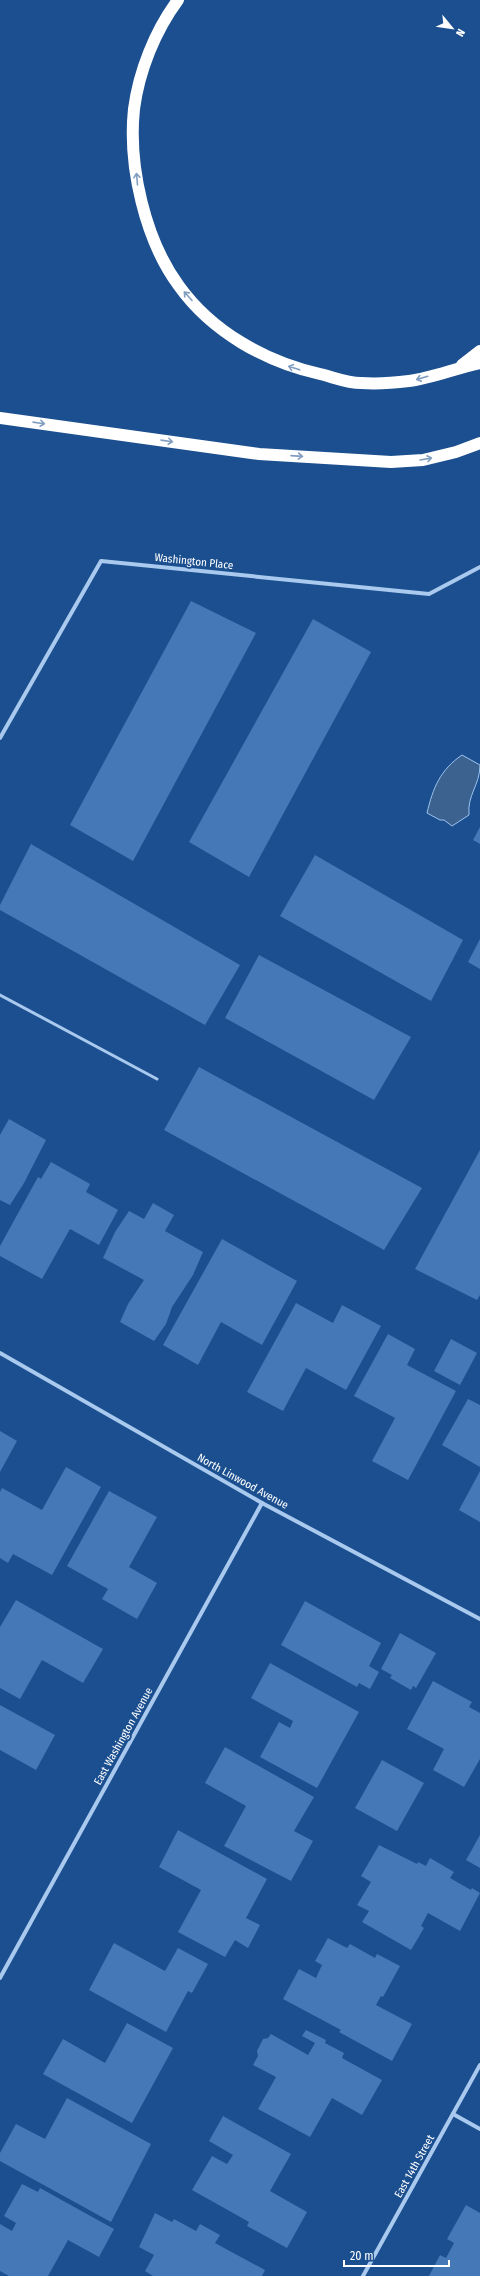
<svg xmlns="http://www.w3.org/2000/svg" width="480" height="2276" font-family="'Fira Sans Condensed',sans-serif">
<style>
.water{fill:#3c6290;stroke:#9cc4f0}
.building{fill:#4478b7}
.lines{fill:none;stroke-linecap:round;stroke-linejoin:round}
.lane{stroke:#a9c9ee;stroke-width:3}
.street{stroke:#a9c9ee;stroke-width:4}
.highway{stroke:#fff;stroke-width:12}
.oneway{stroke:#829ec1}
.labels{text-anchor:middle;stroke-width:4;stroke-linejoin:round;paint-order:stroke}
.street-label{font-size:11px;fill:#fff;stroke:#1b4f8f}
</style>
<rect width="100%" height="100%" fill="#1b4f8f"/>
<path class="water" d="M462 755 480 765C480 785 467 795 469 815L452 826 444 820H440L427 813C433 788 440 770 462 755Z"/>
<g class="building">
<path d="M191 601 256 633 133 861 70 825Z"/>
<path d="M313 619 371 652 249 877 189 842Z"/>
<path d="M480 827V844L473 840Z"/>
<path d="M31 844 240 965 205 1025 0 910V905Z"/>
<path d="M315 855 463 940 431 1001 280 916Z"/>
<path d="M480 939V969L468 962Z"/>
<path d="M259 955 411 1037 374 1100 225 1018Z"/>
<path d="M199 1067 422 1188 384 1250 164 1130Z"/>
<path d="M9 1119 46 1140 24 1183 10 1205 0 1200V1135Z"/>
<path d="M480 1150V1295L477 1300 415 1269Z"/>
<path d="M51 1162 90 1184 86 1192 118 1210 99 1245 70 1229 42 1279 0 1256V1246L38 1177 41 1179Z"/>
<path d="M153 1203 174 1215 165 1231 203 1252 193 1275 172 1307 166 1324 154 1341 120 1322 128 1304 144 1280 103 1258 115 1232 129 1211 144 1219Z"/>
<path d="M222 1239 297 1281 262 1345 221 1322 198 1365 163 1345Z"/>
<path d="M296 1303 333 1323 342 1305 381 1326 346 1390 306 1368 283 1411 247 1392Z"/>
<path d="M388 1334 415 1349 407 1365 456 1391 408 1480 372 1461 395 1418 354 1396Z"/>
<path d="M451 1339 477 1353 460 1385 434 1371Z"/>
<path d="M468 1399 480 1405V1467L442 1445Z"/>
<path d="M0 1431 17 1441 0 1472Z"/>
<path d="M66 1467 101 1487 52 1575 13 1554 8 1563 0 1558V1492L2 1488 42 1510Z"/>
<path d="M480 1471V1522L459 1510Z"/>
<path d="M109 1491 157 1517 129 1567 157 1583 137 1619 102 1599 108 1589 67 1566Z"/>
<path d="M16 1600 103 1649 83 1683 42 1660 20 1699 0 1688V1627Z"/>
<path d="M305 1601 381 1643 369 1666 379 1672 370 1689 359 1683 357 1687 281 1645Z"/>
<path d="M400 1633 436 1653 416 1688 413 1686 411 1690 390 1678 392 1675 381 1669Z"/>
<path d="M270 1663 359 1712 317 1788 260 1757 279 1722 290 1728 293 1721 251 1698Z"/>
<path d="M433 1681 472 1702 469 1707 480 1713V1759L464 1787 433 1770 444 1749 407 1729Z"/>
<path d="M0 1705 55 1735 36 1770 0 1750Z"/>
<path d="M225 1747 314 1797 294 1831 313 1841 291 1881 224 1846 246 1806 205 1783Z"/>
<path d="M382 1760 424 1783 397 1831 355 1808Z"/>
<path d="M178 1830 267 1879 246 1918 260 1925 248 1948 235 1940 225 1957 178 1932 201 1890 159 1867Z"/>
<path d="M480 1835V1868L466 1860Z"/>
<path d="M379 1845 417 1864 418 1862 426 1866 430 1858 454 1872 450 1878 471 1890 472 1888 480 1893 460 1931 428 1913 421 1926 424 1928 411 1950 362 1922 369 1911 357 1905 371 1882 361 1876Z"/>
<path d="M328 1938 347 1948 350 1944 375 1958 377 1954 400 1966 383 1997 381 1996 376 2005 412 2024 392 2061 339 2032 341 2030 283 1999 299 1969 316 1978 322 1965 315 1961Z"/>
<path d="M114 1943 165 1971 178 1948 208 1964 192 1993 188 1991 166 2032 89 1990Z"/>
<path d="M127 2023 173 2048 132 2123 43 2074 63 2039 105 2063Z"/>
<path d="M306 2030 326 2040 325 2043 344 2053 342 2058 382 2080 362 2115 332 2098 310 2137 258 2109 276 2077 253 2065 258 2056 257 2051 263 2039 268 2038 271 2034 308 2055 315 2043 302 2036Z"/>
<path d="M67 2098 151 2144 111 2222 0 2161V2153L16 2124 45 2139Z"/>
<path d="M223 2116 291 2154 270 2191 307 2212 287 2248 247 2226 249 2222 192 2190 212 2156 227 2164 233 2155 209 2141Z"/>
<path d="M22 2184 38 2192 40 2188 114 2229 99 2257 68 2240 48 2276H9L0 2271V2224L12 2231 16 2223 4 2216Z"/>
<path d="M466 2205 480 2213V2276H429L440 2255 446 2258 454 2243 447 2239Z"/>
<path d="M155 2213 172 2222 174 2219 196 2231 200 2224 220 2235 215 2243 265 2270 262 2276H153L145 2271 154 2255 139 2247Z"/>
</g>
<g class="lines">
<path class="lane" d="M0 995 157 1079"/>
<g class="street">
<path d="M0 738 101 561 429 594 480 567"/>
<path d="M0 1353 262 1503 480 1619"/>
<path d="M0 1978 262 1503"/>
<path d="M453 2114 480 2129"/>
<path d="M363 2276 480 2065"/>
</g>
<g class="highway">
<path d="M178 0C155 31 139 71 134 109 128 166 145 240 179 286 212 332 266 362 320 374 333 377 347 383 361 383 376 384 393 383 409 381 432 378 456 368 480 363"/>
<path d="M462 365 480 351"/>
<path d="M0 418 259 454 391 462 423 460 456 452 480 443"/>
</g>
</g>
<defs><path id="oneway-shaft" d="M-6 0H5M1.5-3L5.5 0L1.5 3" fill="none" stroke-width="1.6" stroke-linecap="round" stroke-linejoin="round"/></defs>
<g class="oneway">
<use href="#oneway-shaft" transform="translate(137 179) rotate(-95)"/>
<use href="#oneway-shaft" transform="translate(188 296) rotate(-132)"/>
<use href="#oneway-shaft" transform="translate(294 368) rotate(-162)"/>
<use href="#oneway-shaft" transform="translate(422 378) rotate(164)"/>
<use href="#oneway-shaft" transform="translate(39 423) rotate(8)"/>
<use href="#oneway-shaft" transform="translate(167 441) rotate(8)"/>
<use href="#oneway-shaft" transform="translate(297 456) rotate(4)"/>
<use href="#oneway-shaft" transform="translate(426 459) rotate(-10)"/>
</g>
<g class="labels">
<g class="street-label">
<text transform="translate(194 561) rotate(6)" y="4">Washington Place</text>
<text transform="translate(243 1481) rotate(29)" y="4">North Linwood Avenue</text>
<text transform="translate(123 1736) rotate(-61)" y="4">East Washington Avenue</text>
<text transform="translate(414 2166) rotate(-61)" y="4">East 14th Street</text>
</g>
</g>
<g transform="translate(452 28) rotate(119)" stroke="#1b4f8f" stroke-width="3" paint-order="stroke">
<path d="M0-3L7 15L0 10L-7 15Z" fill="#ffffff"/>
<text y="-6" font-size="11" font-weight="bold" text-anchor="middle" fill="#ffffff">N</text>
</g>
<path d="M344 2260v6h105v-6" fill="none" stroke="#ffffff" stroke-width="2"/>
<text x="350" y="2260" font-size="12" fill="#ffffff" stroke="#1b4f8f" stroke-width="3" paint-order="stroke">20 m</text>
</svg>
